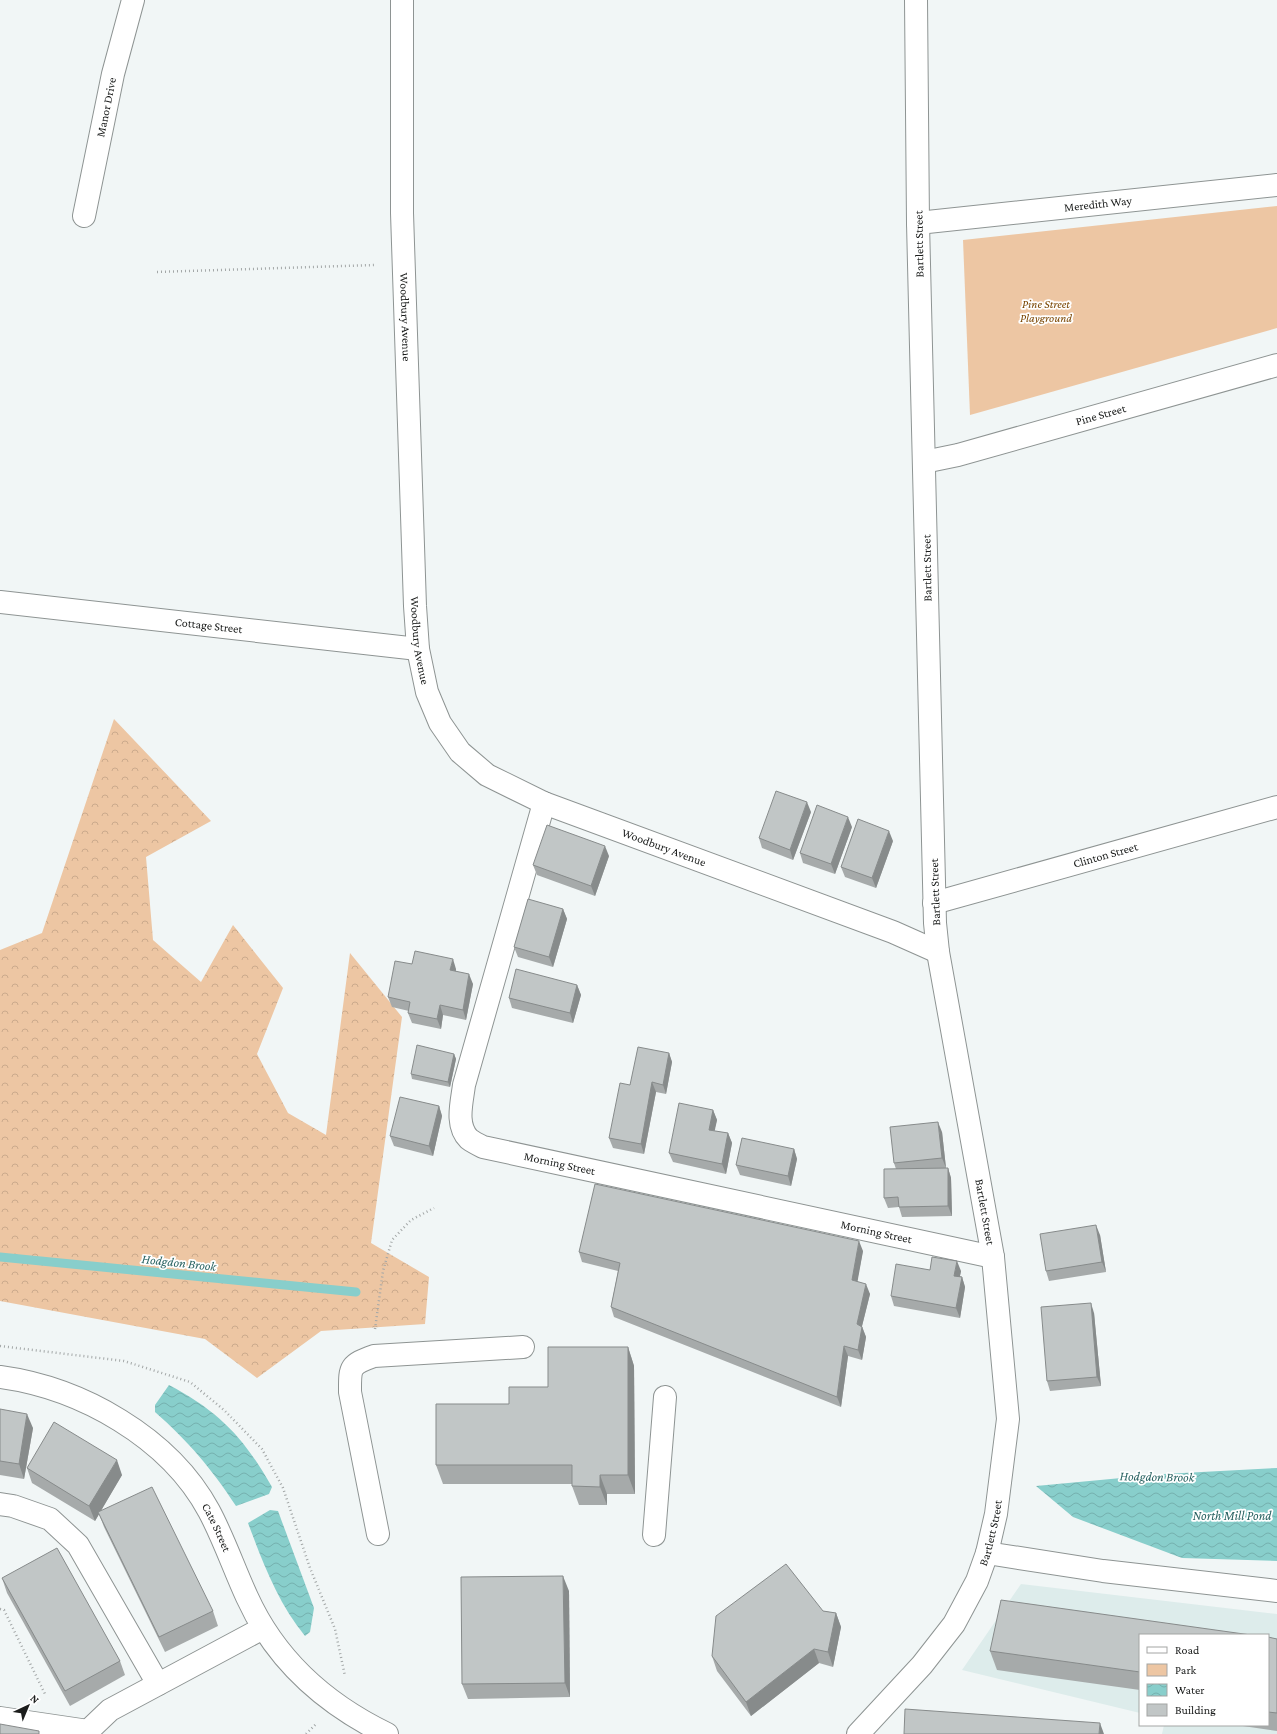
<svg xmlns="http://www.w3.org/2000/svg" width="1277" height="1734" font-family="'Crimson Pro',serif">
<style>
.built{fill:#ddeceb}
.green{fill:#edc6a3}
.forest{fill:url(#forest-crowns)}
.water{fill:url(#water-waves)}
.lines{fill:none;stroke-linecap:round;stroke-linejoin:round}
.stream{stroke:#88cecb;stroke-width:9}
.minor-casing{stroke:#8e9493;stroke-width:24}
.path{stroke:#a3a7a7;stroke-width:2.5;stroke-dasharray:1 3;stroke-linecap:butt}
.minor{stroke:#fff;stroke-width:22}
.wall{fill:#a6aaaa}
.shaded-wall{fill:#878b8b}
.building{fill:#c1c6c6;stroke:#878b8b}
.labels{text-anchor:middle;stroke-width:3.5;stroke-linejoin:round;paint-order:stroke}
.street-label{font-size:12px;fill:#1b1d1c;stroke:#fff}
.park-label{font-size:12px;font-style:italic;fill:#7a4602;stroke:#fff}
.water-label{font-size:13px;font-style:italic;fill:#286261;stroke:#fff}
</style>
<defs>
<pattern id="forest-crowns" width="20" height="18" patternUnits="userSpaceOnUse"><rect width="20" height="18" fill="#edc6a3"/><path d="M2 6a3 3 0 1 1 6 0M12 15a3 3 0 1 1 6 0" fill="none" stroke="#cbaa8c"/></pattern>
<pattern id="water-waves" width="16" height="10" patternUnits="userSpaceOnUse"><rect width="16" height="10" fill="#88cecb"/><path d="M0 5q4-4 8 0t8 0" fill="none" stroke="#75b0ae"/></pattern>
</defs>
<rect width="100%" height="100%" fill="#f1f6f6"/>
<path class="built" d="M1021 1584 1277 1614V1734H1162L1164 1725H1268V1635H1140V1713L962 1670Z"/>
<path class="green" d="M1277 206V328L970 415 963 240Z"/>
<path class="forest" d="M114 719 211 821 146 857 153 940 201 982 233 925 283 988 257 1054 288 1113 326 1135 350 953 402 1017 371 1243 429 1277 425 1324 321 1331 257 1378 205 1339 0 1301V950L42 933Z"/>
<g class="water">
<path d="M169 1385C220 1412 244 1438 272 1487L269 1494 236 1506C212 1469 188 1441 155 1412V1405Z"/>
<path d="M1277 1468V1561L1182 1558 1073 1517 1036 1486 1164 1474Z"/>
<path d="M270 1510 278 1511 314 1608 310 1632 305 1636C278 1603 263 1563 248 1523Z"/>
</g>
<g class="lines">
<path class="stream" d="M0 1257 356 1292"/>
<defs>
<g id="minor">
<path id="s1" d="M402 0V213L415 606 418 649 427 692 440 723 460 752 487 775 544 803 893 932 938 952"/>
<path id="s2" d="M84 216 113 74 133 0"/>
<path id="s3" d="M918 223 1277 185"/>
<path id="s4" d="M924 462 958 455 1277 365"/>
<path id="s5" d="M0 602 418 649"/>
<path id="s6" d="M544 803 464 1085C462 1102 455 1125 469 1139 473 1142 479 1145 483 1147L993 1257"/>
<path id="s7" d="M934 903 1277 807"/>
<path id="s8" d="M0 1377C81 1388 169 1437 209 1511 224 1539 234 1569 247 1597 276 1661 325 1704 387 1734"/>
<path d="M0 1504 13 1506 50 1519 78 1545 158 1684"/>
<path d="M378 1534 350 1392C350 1367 349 1365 374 1356L523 1347"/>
<path d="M654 1535 665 1397"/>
<path d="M987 1553 1103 1571 1277 1591"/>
<path d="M0 1718 88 1731"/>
<path d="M88 1734V1731L110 1710 263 1628"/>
<path id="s9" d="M858 1734 922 1665 954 1624 977 1581 987 1553 996 1514 1008 1419 993 1257 938 952 935 923 918 223 916 0"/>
</g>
</defs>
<use href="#minor" class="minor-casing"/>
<g class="path">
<path d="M157 272 375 265"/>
<path d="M375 1329 383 1271 392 1240 411 1220 434 1208"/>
<path d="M0 1346 124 1361 190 1382 224 1410 262 1449 283 1488 310 1568 335 1629 345 1676"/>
<path d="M0 1609 4 1610 46 1696"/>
<path d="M306 1734 317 1723"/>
</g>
<use href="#minor" class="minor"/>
</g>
<g class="wall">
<path d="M811 812 793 860 762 848 759 838Z"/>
<path d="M852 827 835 874 803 863 800 853Z"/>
<path d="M893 841 876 888 845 877 841 867Z"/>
<path d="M609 856 595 896 537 875 533 865Z"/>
<path d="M563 909 567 919 553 967 518 957 514 947Z"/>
<path d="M412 964 456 969V971L473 984 466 1020 443 1015 441 1029 412 1023 408 1013 409 1011 392 1007 388 997Z"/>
<path d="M577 985 581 995 573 1023 512 1008 509 998Z"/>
<path d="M669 1053 672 1062 666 1094 656 1092 644 1154 613 1148 609 1138 630 1085Z"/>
<path d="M454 1054 456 1059 450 1087 412 1079 411 1074Z"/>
<path d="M439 1106 442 1116 433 1156 394 1146 390 1136Z"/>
<path d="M713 1110 717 1120 714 1131 728 1133 732 1143 726 1174 673 1162 669 1153Z"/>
<path d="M942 1132 946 1168 940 1169 948 1168 951 1178 952 1216 902 1217 899 1207 888 1208 884 1198 896 1169 894 1163Z"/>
<path d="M794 1149 797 1159 791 1186 740 1175 736 1165Z"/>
<path d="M1100 1235 1106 1272 1049 1281 1046 1271Z"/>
<path d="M863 1251 857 1281 870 1294 862 1326 866 1337 862 1360 848 1356 841 1407 614 1317 611 1307 618 1271 582 1262 579 1252Z"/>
<path d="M930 1270 961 1271 960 1276 962 1277 965 1287 960 1318 894 1306 891 1296Z"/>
<path d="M1094 1313 1101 1386 1050 1391 1047 1381Z"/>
<path d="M628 1347 634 1366 635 1494H607V1505H579L572 1486V1484H443L436 1465 509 1404 548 1387Z"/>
<path d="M0 1409 33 1428 24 1479 0 1475Z"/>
<path d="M27 1468 122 1475 100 1512 213 1611 218 1626 165 1652 104 1527 99 1514 95 1521 32 1483Z"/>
<path d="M2 1578 120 1661 125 1675 70 1706 7 1593Z"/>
<path d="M569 1591 570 1697 468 1699 462 1684Z"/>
<path d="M823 1611 836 1613 841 1627 833 1667 819 1663 751 1716 717 1671 712 1656Z"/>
<path d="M1140 1635V1690L997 1670 990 1651Z"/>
<path d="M1268 1637 1277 1639V1731L1236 1725H1268Z"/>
</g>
<g class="shaded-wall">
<path d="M807 802 811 812 793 860 790 850Z"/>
<path d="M848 817 852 827 835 874 831 864Z"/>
<path d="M889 831 893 841 876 888 872 878Z"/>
<path d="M605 846 609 856 595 896 591 886Z"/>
<path d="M563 909 567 919 553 967 549 957Z"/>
<path d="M453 959 456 969 454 980 450 970Z"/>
<path d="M469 974 473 984 466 1020 463 1010Z"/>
<path d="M577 985 581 995 573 1023 570 1013Z"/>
<path d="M440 1005 443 1015 441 1029 437 1019Z"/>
<path d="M669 1053 672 1062 666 1094 663 1085Z"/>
<path d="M454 1054 456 1059 450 1087 448 1082Z"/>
<path d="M652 1082 656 1092 644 1154 641 1144Z"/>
<path d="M439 1106 442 1116 433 1156 429 1146Z"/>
<path d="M713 1110 717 1120 713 1139 709 1130Z"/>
<path d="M938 1122 942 1132 946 1168 942 1158Z"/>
<path d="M728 1133 732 1143 726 1174 722 1164Z"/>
<path d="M794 1149 797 1159 791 1186 788 1176Z"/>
<path d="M948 1168 951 1178 952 1216 948 1206Z"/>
<path d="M1096 1225 1100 1235 1106 1272 1102 1262Z"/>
<path d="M859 1241 863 1251 856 1290 852 1280Z"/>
<path d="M957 1261 961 1271 958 1285 954 1276Z"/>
<path d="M962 1277 965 1287 960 1318 956 1308Z"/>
<path d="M866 1284 870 1294 860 1334 857 1324Z"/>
<path d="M1091 1303 1094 1313 1101 1386 1097 1377Z"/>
<path d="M862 1327 866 1337 862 1360 858 1350Z"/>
<path d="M844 1346 848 1356 841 1407 837 1397Z"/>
<path d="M628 1347 634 1366 635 1494 628 1475Z"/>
<path d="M27 1414 33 1428 24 1479 19 1464Z"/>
<path d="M117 1460 122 1475 95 1521 89 1506Z"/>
<path d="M600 1475 607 1494V1505L600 1487Z"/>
<path d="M563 1576 569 1591 570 1697 565 1683Z"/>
<path d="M836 1613 841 1627 833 1667 828 1652Z"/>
<path d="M814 1649 819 1663 751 1716 746 1702Z"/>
<path d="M1100 1723 1104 1734H1099Z"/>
</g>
<g class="building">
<path d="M776 791 807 802 790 850 759 838Z"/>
<path d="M817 805 848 817 831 864 800 853Z"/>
<path d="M858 819 889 831 872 878 841 867Z"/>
<path d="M547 825 605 846 591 886 533 865Z"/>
<path d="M528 899 563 909 549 957 514 947Z"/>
<path d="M415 951 453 959 450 970 469 974 463 1010 440 1005 437 1019 408 1013 410 1002 388 997 395 961 412 964Z"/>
<path d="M516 969 577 985 570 1013 509 998Z"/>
<path d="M417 1045 454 1054 448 1082 411 1074Z"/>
<path d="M638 1047 669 1053 663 1085 652 1082 641 1144 609 1138 620 1083 630 1085Z"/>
<path d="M400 1097 439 1106 429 1146 390 1136Z"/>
<path d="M679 1103 713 1110 709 1130 728 1133 722 1164 669 1153Z"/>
<path d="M938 1122 942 1158 894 1163 890 1127Z"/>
<path d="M742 1138 794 1149 788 1176 736 1165Z"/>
<path d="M948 1168V1206L899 1207 898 1197 884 1198V1169Z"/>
<path d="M595 1184 859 1241 852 1280 866 1284 857 1324 862 1327 858 1350 844 1346 837 1397 611 1307 620 1263 579 1252Z"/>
<path d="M1096 1225 1102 1262 1046 1271 1040 1234Z"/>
<path d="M932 1257 957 1261 954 1276 962 1277 956 1308 891 1296 896 1264 930 1270Z"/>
<path d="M1091 1303 1097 1377 1047 1381 1041 1307Z"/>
<path d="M548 1347H628V1475H600V1487L572 1486V1465H436V1404H509V1387H548Z"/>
<path d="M0 1409 27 1414 19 1464 0 1461Z"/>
<path d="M54 1422 117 1460 89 1506 27 1468Z"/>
<path d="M152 1487 213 1611 159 1637 98 1512Z"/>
<path d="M57 1548 120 1661 65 1691 2 1578Z"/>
<path d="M786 1564 823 1611 836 1613 828 1652 814 1649 746 1702 712 1656 716 1616Z"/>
<path d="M563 1576 565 1683 462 1684 461 1577Z"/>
<path d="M1001 1600 1251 1635H1140V1672L990 1651Z"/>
<path d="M1268 1637 1277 1639V1713L1268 1712Z"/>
<path d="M905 1709 1100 1723 1099 1734H904Z"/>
<path d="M0 1724 39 1731V1734H0Z"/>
</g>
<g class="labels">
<g class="street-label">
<text dy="4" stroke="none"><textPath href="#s2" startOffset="111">Manor Drive</textPath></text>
<text dy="4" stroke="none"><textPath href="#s3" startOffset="181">Meredith Way</textPath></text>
<text transform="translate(919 244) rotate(-91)" y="4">Bartlett Street</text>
<text dy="4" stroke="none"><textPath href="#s1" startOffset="317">Woodbury Avenue</textPath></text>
<text dy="4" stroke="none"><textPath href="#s4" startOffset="183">Pine Street</textPath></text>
<text transform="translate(927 568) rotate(-91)" y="4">Bartlett Street</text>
<text dy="4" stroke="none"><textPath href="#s5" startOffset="210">Cottage Street</textPath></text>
<text dy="4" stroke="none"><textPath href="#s1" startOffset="641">Woodbury Avenue</textPath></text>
<text dy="4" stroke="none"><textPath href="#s1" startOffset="989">Woodbury Avenue</textPath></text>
<text dy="4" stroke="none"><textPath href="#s7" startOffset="178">Clinton Street</textPath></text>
<text transform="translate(935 892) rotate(-92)" y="4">Bartlett Street</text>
<text dy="4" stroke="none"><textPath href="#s6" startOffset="444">Morning Street</textPath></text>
<text transform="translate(985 1212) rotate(80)" y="4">Bartlett Street</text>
<text dy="4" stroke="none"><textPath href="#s6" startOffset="768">Morning Street</textPath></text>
<text dy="4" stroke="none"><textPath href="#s8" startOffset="275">Cate Street</textPath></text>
<text dy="4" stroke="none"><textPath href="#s9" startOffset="245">Bartlett Street</textPath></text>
</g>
<g class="park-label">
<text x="1046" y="308">Pine Street<tspan x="1046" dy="14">Playground</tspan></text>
</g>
<g class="water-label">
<text transform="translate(179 1262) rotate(6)" y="5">Hodgdon Brook</text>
<text transform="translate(1157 1476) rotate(1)" y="5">Hodgdon Brook</text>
<text x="1232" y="1520">North Mill Pond</text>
</g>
</g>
<rect x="1139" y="1634" width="130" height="92" fill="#ffffff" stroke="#a4a5a4"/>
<rect x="1147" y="1647" width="20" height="6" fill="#ffffff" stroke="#a4a5a4"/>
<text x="1175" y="1654" font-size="12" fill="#1b1d1c">Road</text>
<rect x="1147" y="1664" width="20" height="12" fill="#edc6a3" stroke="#a4a5a4"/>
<text x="1175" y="1674" font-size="12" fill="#1b1d1c">Park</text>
<rect x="1147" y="1684" width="20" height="12" fill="url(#water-waves)" stroke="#a4a5a4"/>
<text x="1175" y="1694" font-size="12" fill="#1b1d1c">Water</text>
<rect x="1147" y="1704" width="20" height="12" fill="#c1c6c6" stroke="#a4a5a4"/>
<text x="1175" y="1714" font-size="12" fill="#1b1d1c">Building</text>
<g transform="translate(28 1706) rotate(44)" stroke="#ffffff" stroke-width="3" paint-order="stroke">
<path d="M0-3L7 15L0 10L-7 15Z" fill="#1b1d1c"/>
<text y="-6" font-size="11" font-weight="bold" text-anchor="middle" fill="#1b1d1c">N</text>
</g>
</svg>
